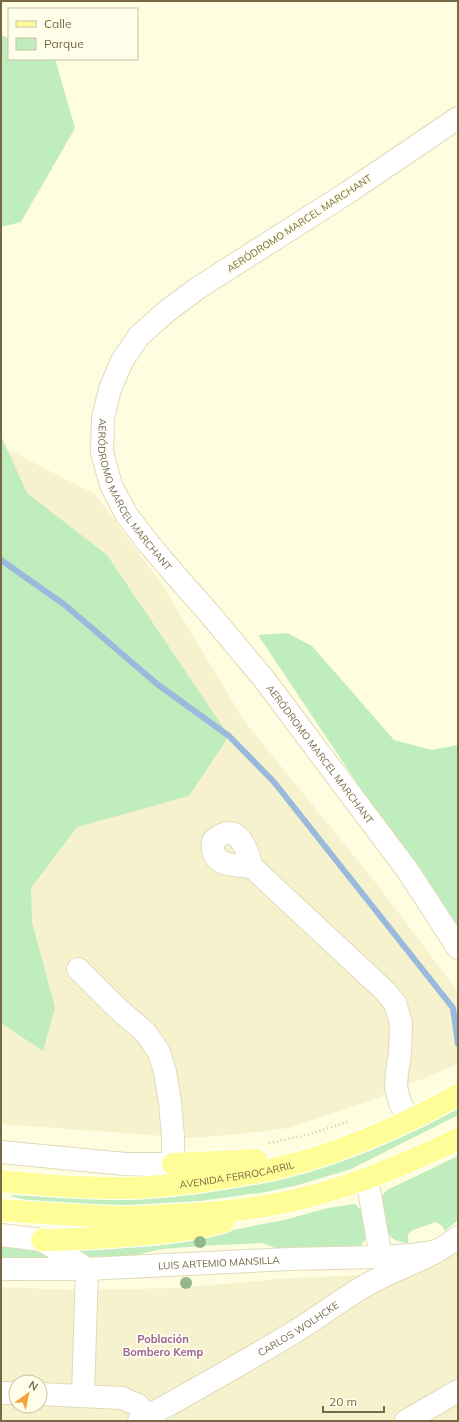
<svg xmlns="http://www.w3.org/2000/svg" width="459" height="1422" font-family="Mulish,sans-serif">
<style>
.residential{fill:#f6f2ce;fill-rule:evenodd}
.green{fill:#c0edbe}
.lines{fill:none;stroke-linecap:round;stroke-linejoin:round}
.stream{stroke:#99badc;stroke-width:6}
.minor-casing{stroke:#e1dab9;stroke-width:24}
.major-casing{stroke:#fff;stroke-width:24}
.path{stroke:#dbca99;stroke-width:2.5;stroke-dasharray:1 3;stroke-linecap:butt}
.minor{stroke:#fff;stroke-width:22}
.major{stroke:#fffd97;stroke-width:22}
.tree{fill:#93b789}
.labels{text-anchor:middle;stroke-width:3.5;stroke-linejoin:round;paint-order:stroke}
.street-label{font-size:10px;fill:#776945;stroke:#fffee9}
.neighbourhood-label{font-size:11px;font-weight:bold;fill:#9b609a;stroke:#fffee9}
</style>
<rect width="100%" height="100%" fill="#fefde0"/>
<g class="residential">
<path d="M1 446 95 494 162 584 245 722 376 883 458 992V1064L377 1098 288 1128 240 1134 190 1138 1 1124Z"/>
<path d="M458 1248V1421H1V1287L77 1290 176 1288 279 1279 378 1274ZM16 1382H40V1406H16Z"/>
</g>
<g class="green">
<path d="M1 35 9 38V59H55L75 128 21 222 1 227Z"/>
<path d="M1 436 27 493 107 555 229 736 189 796 77 827 31 888 32 922 55 1008 43 1051 1 1023Z"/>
<path d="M287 633 312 646 394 740 432 750 458 745V934L258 635Z"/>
<path d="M458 1109V1115L351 1169 298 1185 266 1192 200 1201 114 1206 30 1201 14 1197 11 1195 90 1199 136 1198 346 1159 417 1130Z"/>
<path d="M458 1156V1220L445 1231 442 1226 436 1222 413 1230 408 1234V1244C404 1242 399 1242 395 1240 383 1233 383 1209 381 1197L385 1192 389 1189Z"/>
<path d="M355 1204 364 1213 368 1233 365 1240 361 1245 356 1247 280 1250 263 1243 201 1246 162 1249 140 1254 125 1260 98 1262 77 1251V1248L207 1235 284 1220 328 1208Z"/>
<path d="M1 1246 35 1248 61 1259 1 1258Z"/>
</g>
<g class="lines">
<path class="stream" d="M1 560 65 605 157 684 229 736 274 782 453 1008 458 1044"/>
<defs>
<g id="minor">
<path id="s1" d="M458 118 347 193 198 288 167 311 139 336 122 361 110 389 103 418 102 452 111 485 126 514 149 544 177 577 208 612 264 679 408 871 458 948"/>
<path d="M252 867C233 865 210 867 213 841 237 819 247 848 252 867L385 991 395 1003 401 1023 400 1053 397 1072 396 1087 400 1103 409 1120"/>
<path d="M1 1152 125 1164H173V1137L170 1102 165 1072 159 1052 146 1033 116 1007 78 969"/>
<path d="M367 1179 381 1257"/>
<path d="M1 1235 42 1240 87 1269"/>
<path id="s2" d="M1 1269H87L289 1259 381 1257 411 1255 437 1251"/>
<path d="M1 1393H16"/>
<path d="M40 1394 122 1398 138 1405 151 1421"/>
<path d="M83 1396 87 1269"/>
<path id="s3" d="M139 1421C190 1393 241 1364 291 1334 316 1319 339 1301 365 1286 395 1268 431 1259 458 1237"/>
<path d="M406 1421 458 1391"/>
</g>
<g id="major">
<path d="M173 1164 256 1160"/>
<path id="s4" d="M1 1181C40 1185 80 1188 119 1188 147 1188 176 1185 204 1181 229 1177 254 1174 278 1168 341 1153 402 1126 458 1095"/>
<path d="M1 1210C42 1213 84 1216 125 1217 140 1217 155 1216 170 1215 206 1213 241 1211 276 1204 340 1192 400 1167 458 1139"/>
<path d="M42 1240C70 1240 97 1238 125 1236 159 1234 191 1231 223 1222"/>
</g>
</defs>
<use href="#minor" class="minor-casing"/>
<use href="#major" class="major-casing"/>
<path class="path" d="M269 1143 307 1135 347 1122"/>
<use href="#minor" class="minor"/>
<use href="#major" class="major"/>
</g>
<g class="tree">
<circle cx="200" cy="1242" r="6"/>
<circle cx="186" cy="1283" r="6"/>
</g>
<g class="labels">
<g class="street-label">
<text transform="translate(299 223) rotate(-33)" y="4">AERÓDROMO MARCEL MARCHANT</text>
<text dy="4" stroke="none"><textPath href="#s1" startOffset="563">AERÓDROMO MARCEL MARCHANT</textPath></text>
<text dy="4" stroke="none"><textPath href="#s1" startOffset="887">AERÓDROMO MARCEL MARCHANT</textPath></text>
<text dy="4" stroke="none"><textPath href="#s4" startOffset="237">AVENIDA FERROCARRIL</textPath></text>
<text dy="4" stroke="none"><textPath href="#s2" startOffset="218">LUIS ARTEMIO MANSILLA</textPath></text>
<text dy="4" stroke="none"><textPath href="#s3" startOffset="184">CARLOS WOLHCKE</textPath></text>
</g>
<g class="neighbourhood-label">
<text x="163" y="1343">Población<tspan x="163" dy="13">Bombero Kemp</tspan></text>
</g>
</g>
<rect width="459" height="1422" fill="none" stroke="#776945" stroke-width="4"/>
<rect x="8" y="8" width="130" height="52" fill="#fffee9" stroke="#c9c2a7"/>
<rect x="16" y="21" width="20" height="6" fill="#fffd97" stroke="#c9c2a7"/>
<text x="44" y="28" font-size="12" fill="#776945">Calle</text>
<rect x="16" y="38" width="20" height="12" fill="#c0edbe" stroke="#c9c2a7"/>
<text x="44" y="48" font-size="12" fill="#776945">Parque</text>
<g transform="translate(28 1394) rotate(33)"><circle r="19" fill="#fffee9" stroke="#c9c2a7"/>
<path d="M0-3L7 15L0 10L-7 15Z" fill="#f3a53b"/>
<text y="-6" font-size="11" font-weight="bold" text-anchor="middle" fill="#776945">N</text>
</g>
<path d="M323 1406v6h61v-6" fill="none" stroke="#776945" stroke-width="2"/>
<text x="329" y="1406" font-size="12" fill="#776945" stroke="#fffee9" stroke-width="3" paint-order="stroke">20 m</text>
</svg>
